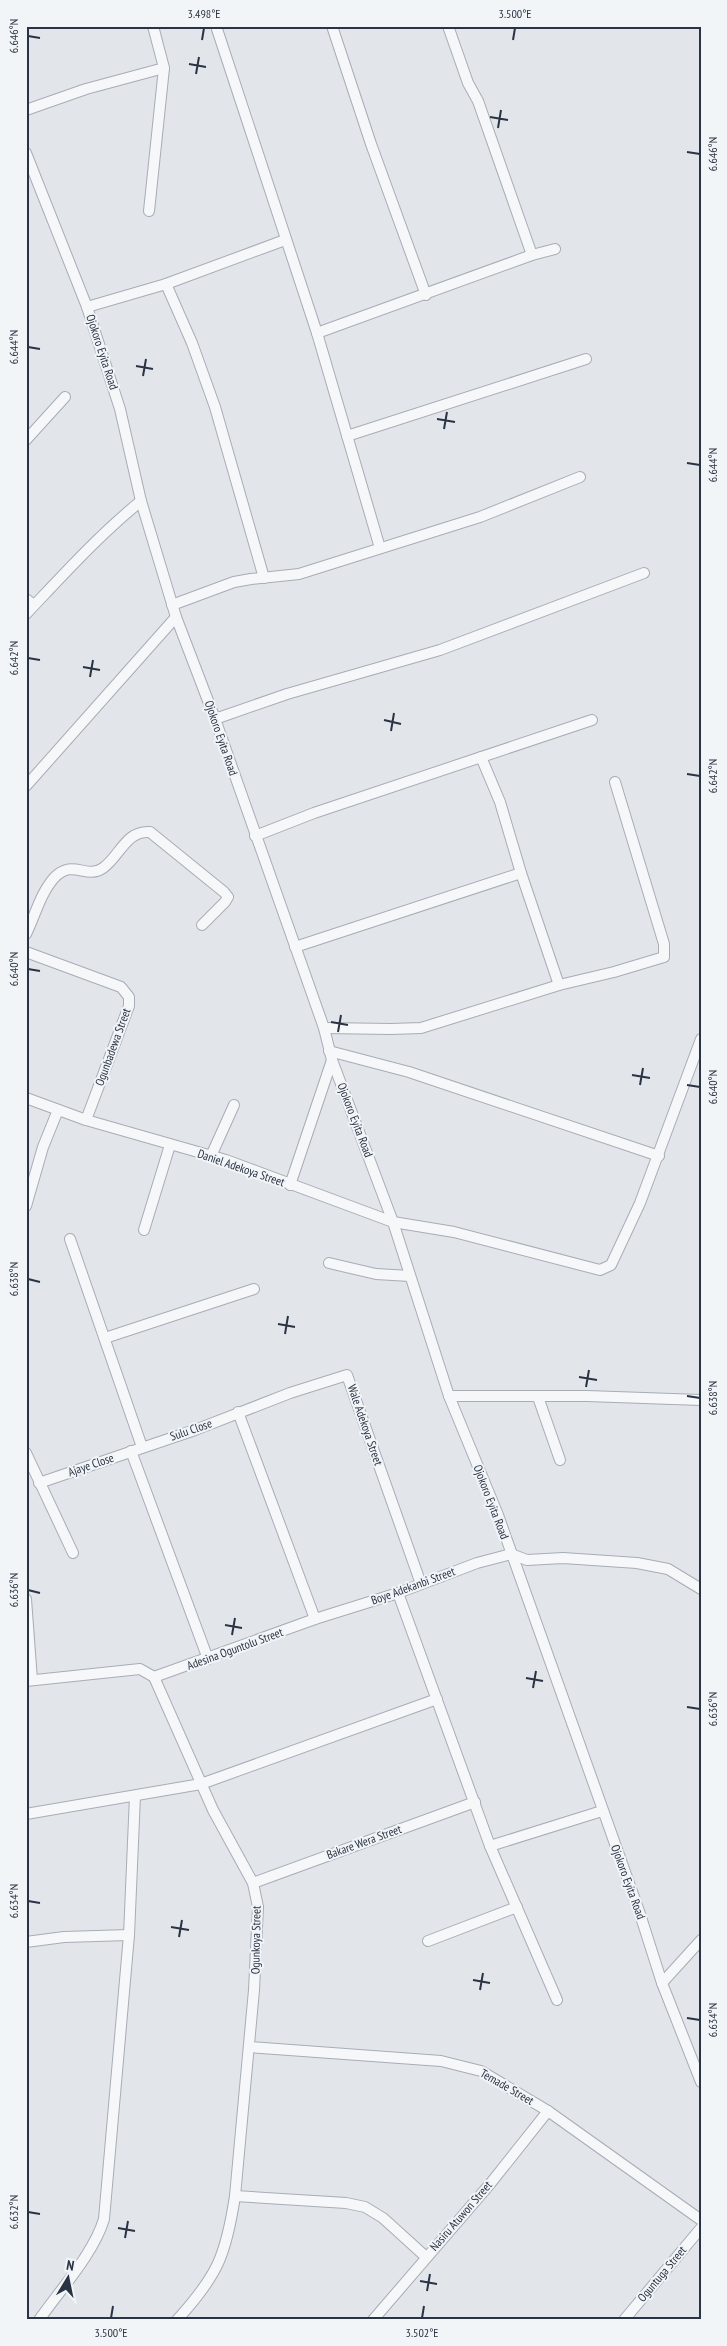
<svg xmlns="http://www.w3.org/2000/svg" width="727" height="2346" font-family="'PT Sans Narrow',sans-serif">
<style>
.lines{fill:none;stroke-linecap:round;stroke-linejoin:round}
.minor-casing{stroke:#a7adb5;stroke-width:12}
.minor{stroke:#f5f7f9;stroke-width:10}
.ticks{fill:none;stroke:#2a3343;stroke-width:2}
.labels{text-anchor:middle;stroke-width:4;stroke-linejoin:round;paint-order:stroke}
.street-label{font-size:12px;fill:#2a3343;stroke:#f2f5f8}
.neatline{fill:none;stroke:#2a3343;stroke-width:2}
.ticks-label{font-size:12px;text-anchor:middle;fill:#2a3343}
</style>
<rect width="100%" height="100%" fill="#e2e6eb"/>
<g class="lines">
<defs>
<g id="minor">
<path d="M216 26 317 333 380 548"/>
<path d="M332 26 371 144 426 295"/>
<path d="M448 26 468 83 478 101 532 255"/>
<path d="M26 110 86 89 164 68 153 26"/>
<path d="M26 153 87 307 120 409 141 501 176 617 215 719 324 1028 332 1060 393 1222 449 1396 498 1515 640 1914 662 1983 701 2082"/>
<path d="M149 211 164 68"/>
<path d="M166 284 192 343 215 407 264 578"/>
<path d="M87 307 166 284 285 240"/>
<path d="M317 333 532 255 555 249"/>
<path d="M347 436 586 359"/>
<path d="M26 440 65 397"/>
<path d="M26 599 34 605"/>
<path d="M172 605 234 582 251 579 299 574 480 517 580 477"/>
<path d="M26 614C63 575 99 535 141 501"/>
<path d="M215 719 287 694 440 650 644 573"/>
<path d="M481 757 500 802 521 873 559 985"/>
<path d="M26 786 176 617"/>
<path d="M255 836 314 813 592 720"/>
<path d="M26 934C35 916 40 894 54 878 73 858 86 880 103 868 120 856 126 830 150 832L224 892 228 897 225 902 202 925"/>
<path d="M295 947 521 873"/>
<path d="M26 952 121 987 129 997V1006L86 1120"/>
<path d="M324 1028 391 1029 421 1028 559 985 614 972 664 957V944L615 782"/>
<path d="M329 1051 409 1072 659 1156"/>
<path d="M26 1098 86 1120 226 1160 393 1222 454 1232 600 1270 611 1265 640 1203 701 1039"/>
<path d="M211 1156 234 1105"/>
<path d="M290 1185 332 1060"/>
<path d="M26 1206 43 1147 58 1110"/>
<path d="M144 1230 170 1145"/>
<path d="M70 1239 142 1447"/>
<path d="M329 1263 376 1274 410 1276"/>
<path d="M105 1338 254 1289"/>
<path d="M449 1396H587L701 1400"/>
<path d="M538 1397 560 1460"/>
<path d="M238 1412 315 1619"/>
<path d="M131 1451 208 1659"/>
<path d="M26 1453 73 1553"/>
<path d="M39 1483 195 1430 290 1393 347 1375 421 1584"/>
<path d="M511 1554 527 1560 563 1558 637 1563 668 1569 701 1589"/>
<path d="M398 1593 490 1846 557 2000"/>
<path d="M26 1599 32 1680"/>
<path d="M154 1677 213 1810 253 1883 258 1907 254 1990 235 2196C226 2255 218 2275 177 2320"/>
<path d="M154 1677 315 1619 398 1593 477 1563 511 1554"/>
<path d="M26 1681 140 1669 154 1677"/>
<path d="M26 1814 201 1784 437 1699"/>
<path d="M490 1846 602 1811"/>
<path d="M253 1883 475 1802"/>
<path d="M428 1941 517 1907"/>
<path d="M26 1942 64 1937 129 1935"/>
<path d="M662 1983 701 1940"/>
<path d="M249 2047 441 2061 481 2071 548 2111 701 2220"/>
<path d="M235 2196 346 2203 365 2207 383 2218 426 2257"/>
<path d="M39 2320C60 2290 94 2253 104 2219L129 1935 135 1796"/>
<path d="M373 2320 490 2184 548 2111"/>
<path d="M624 2320 701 2228"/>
</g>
</defs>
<use href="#minor" class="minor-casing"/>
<use href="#minor" class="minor"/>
</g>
<path class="ticks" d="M28 36 40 38M202 40 204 28M513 40 515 28M189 64 206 67M196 74 199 57M490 117 508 120M498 128 501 110M687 152 700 154M28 347 40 349M136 366 153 369M143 376 146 359M437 419 455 422M444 429 447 412M687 463 700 465M28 658 40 660M83 667 100 670M90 677 93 660M384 720 401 724M391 731 394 713M687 774 700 776M28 969 40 971M331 1022 348 1025M338 1032 341 1015M632 1075 650 1078M640 1085 643 1068M687 1085 700 1087M28 1279 40 1282M278 1324 295 1327M285 1334 288 1316M579 1377 597 1380M586 1387 589 1370M687 1396 700 1398M28 1590 40 1593M225 1625 242 1628M232 1635 235 1618M526 1678 543 1681M533 1688 536 1671M687 1707 700 1709M28 1901 40 1903M171 1927 189 1930M179 1937 182 1920M473 1980 490 1983M480 1990 483 1973M687 2018 700 2020M28 2212 40 2214M118 2228 135 2231M125 2238 128 2221M420 2281 437 2284M427 2291 430 2274M111 2318 113 2306M422 2318 424 2306"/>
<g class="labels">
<g class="street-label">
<text transform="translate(102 352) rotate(72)" y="4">Ojokoro Eyita Road</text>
<text transform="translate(221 738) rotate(71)" y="4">Ojokoro Eyita Road</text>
<text transform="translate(113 1047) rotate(-70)" y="4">Ogunbadewa Street</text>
<text transform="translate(355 1120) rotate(69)" y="4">Ojokoro Eyita Road</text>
<text transform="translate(241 1168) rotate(19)" y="4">Daniel Adekoya Street</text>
<text transform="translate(365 1425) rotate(71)" y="4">Wale Adekoya Street</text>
<text transform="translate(191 1430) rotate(-19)" y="4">Sulu Close</text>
<text transform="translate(91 1465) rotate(-19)" y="4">Ajaye Close</text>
<text transform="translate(491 1502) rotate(69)" y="4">Ojokoro Eyita Road</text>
<text transform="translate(413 1586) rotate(-20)" y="4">Boye Adekanbi Street</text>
<text transform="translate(235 1649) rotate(-20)" y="4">Adesina Oguntolu Street</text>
<text transform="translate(364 1842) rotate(-20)" y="4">Bakare Wera Street</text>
<text transform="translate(628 1882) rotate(70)" y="4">Ojokoro Eyita Road</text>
<text transform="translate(256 1940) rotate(-89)" y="4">Ogunkoya Street</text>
<text transform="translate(507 2087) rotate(30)" y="4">Temade Street</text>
<text transform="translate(461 2216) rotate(-49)" y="4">Nasiru Atuwon Street</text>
<text transform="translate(662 2274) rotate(-50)" y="4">Oguntuga Street</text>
</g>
</g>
<rect width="727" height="2346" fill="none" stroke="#f2f5f8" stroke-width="55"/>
<g transform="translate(68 2278) rotate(10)" stroke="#f2f5f8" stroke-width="4" paint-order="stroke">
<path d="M0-4L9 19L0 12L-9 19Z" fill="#2a3343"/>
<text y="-8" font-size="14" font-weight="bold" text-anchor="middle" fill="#2a3343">N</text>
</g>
<rect x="28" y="28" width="672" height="2290" class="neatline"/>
<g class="ticks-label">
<text x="204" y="18">3.498°E</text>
<text x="515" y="18">3.500°E</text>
<text transform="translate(14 36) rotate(-90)" y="4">6.646°N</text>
<text transform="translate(713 154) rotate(-90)" y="4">6.646°N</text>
<text transform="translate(14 347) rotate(-90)" y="4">6.644°N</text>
<text transform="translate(713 465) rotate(-90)" y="4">6.644°N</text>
<text transform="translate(14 658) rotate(-90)" y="4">6.642°N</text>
<text transform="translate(713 776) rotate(-90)" y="4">6.642°N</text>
<text transform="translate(14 969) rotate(-90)" y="4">6.640°N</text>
<text transform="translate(713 1087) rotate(-90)" y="4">6.640°N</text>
<text transform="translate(14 1279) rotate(-90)" y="4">6.638°N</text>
<text transform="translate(713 1398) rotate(-90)" y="4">6.638°N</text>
<text transform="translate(14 1590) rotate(-90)" y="4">6.636°N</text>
<text transform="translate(713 1709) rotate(-90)" y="4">6.636°N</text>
<text transform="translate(14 1901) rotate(-90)" y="4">6.634°N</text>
<text transform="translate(713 2020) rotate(-90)" y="4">6.634°N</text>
<text transform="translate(14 2212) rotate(-90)" y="4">6.632°N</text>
<text x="111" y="2337">3.500°E</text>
<text x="422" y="2337">3.502°E</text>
</g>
</svg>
